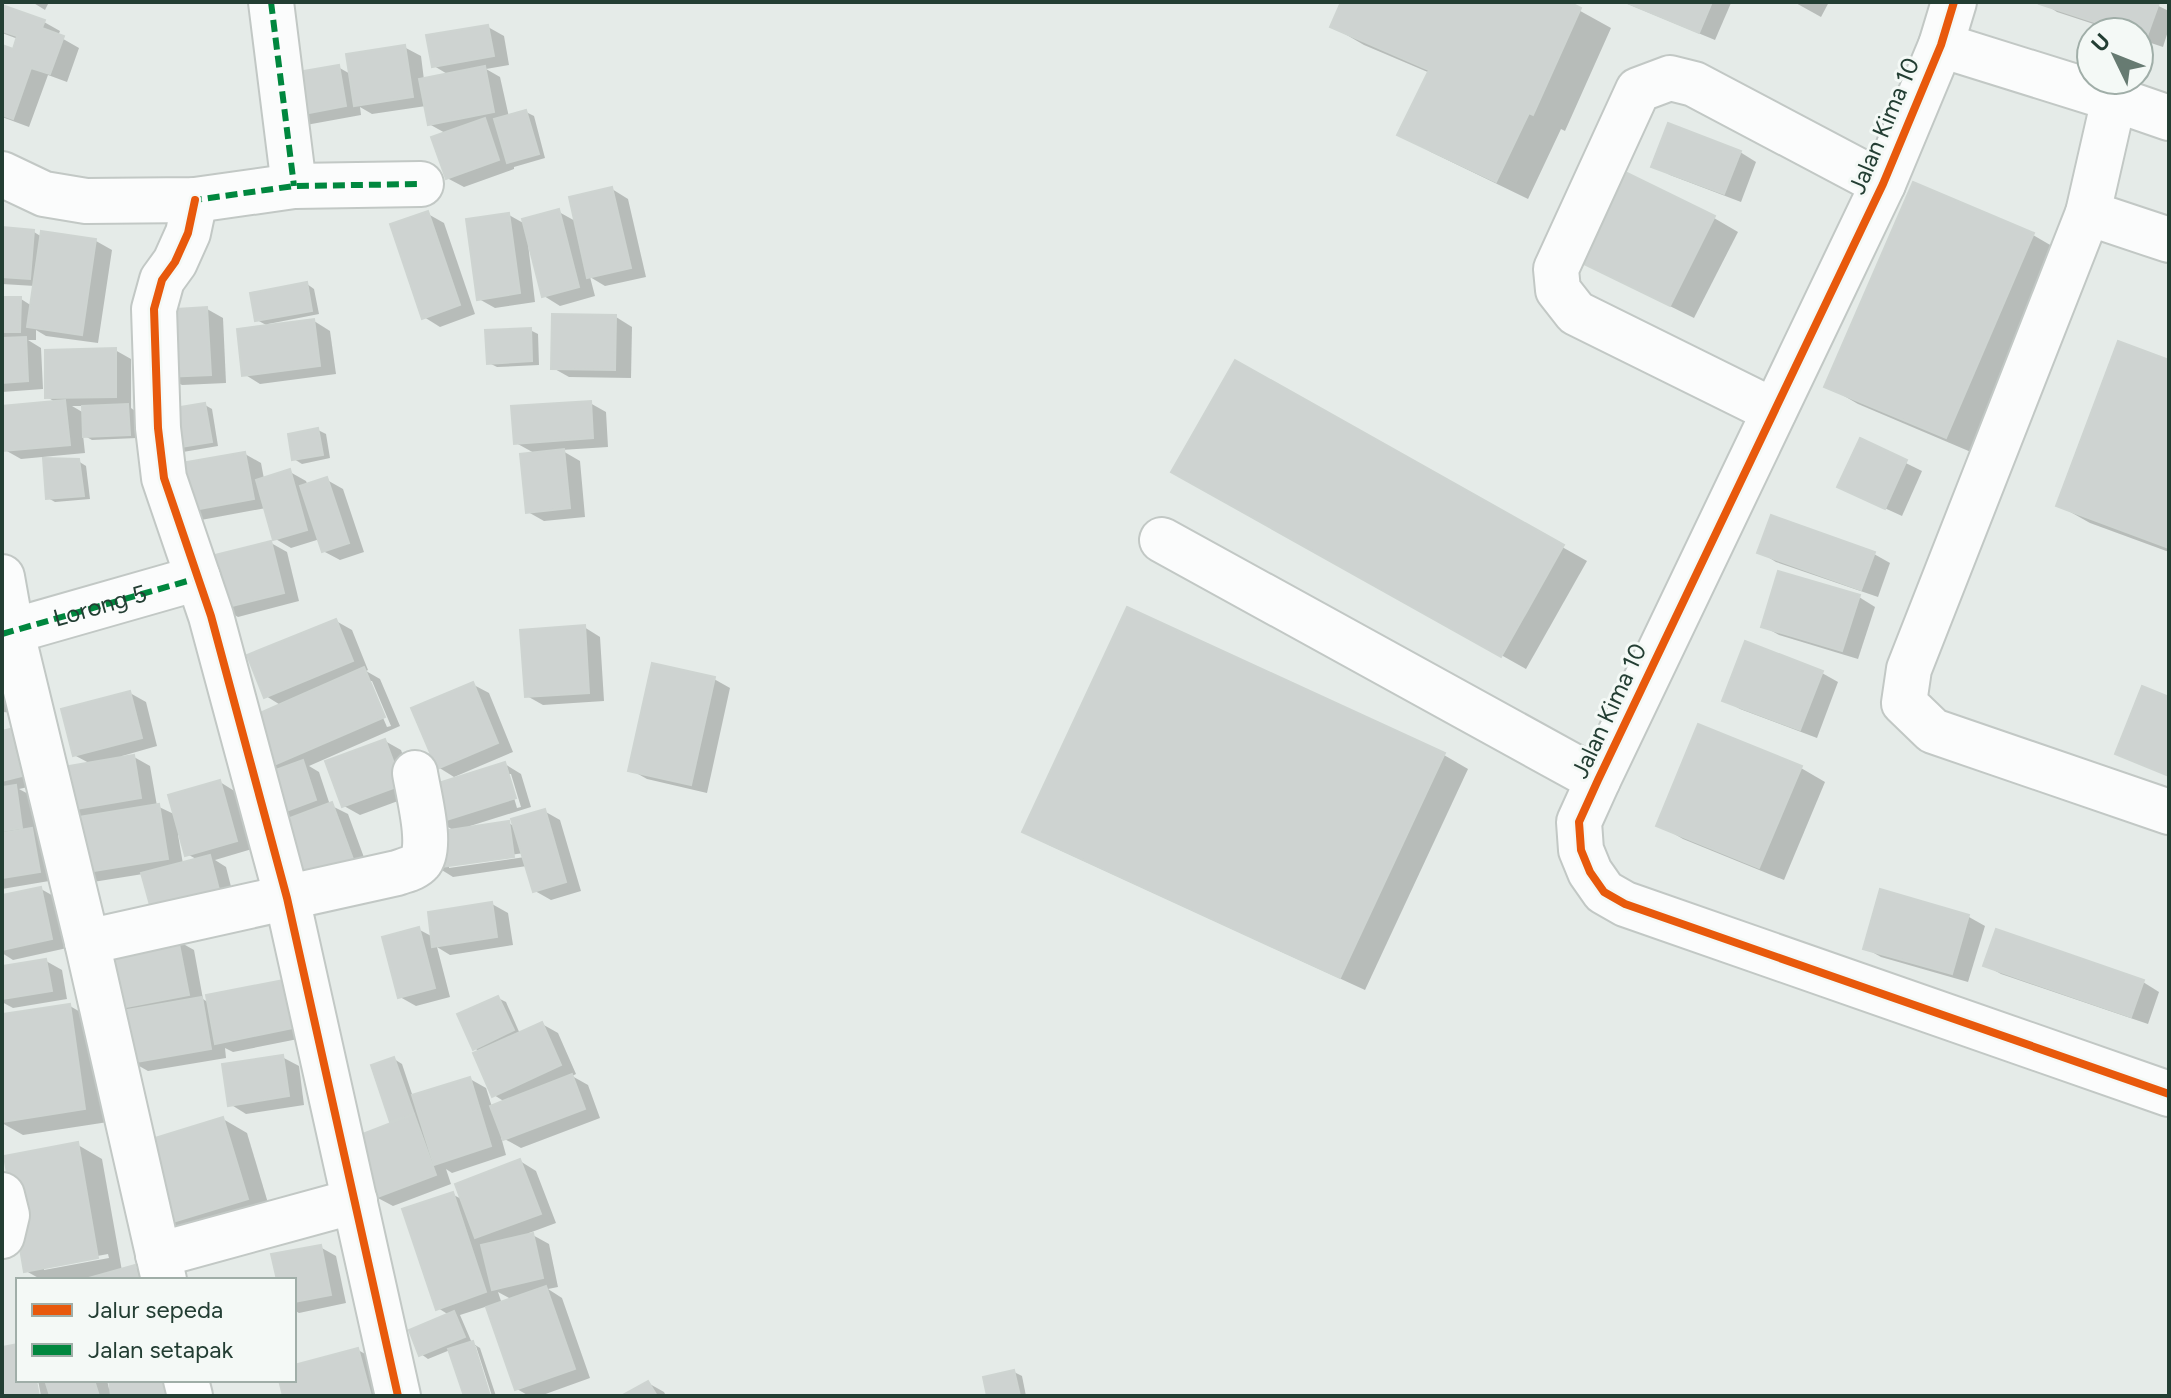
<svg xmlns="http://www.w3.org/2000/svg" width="2171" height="1398" font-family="Figtree,sans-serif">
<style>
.shadow{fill:#0003;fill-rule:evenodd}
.building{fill:#ced3d1;stroke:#ced4d1;stroke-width:2}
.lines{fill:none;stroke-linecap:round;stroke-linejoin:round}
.minor-casing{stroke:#c2c8c5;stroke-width:48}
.minor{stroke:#fbfcfc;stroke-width:44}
.quiet{stroke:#00873e;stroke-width:6;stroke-dasharray:12 6;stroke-linecap:butt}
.cycleway-casing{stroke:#f4f9f6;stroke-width:13}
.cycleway{stroke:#e8590c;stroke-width:8}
.labels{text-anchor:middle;stroke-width:6;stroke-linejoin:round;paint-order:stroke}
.street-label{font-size:24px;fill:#233e33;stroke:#f4f9f6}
</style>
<rect width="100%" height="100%" fill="#e5ebe8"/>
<g class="shadow">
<path d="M32 2H49L45 10Z"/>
<path d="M1343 2H1564L1611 28 1565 131 1561 129 1528 199 1431 152 1400 134 1430 73 1364 45 1333 27Z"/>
<path d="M1623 2H1730L1731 3 1715 40Z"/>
<path d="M1794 2H1829L1821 17Z"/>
<path d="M2042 2H2150L2169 11V28L2163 47 2139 39V32H2118L2057 12Z"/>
<path d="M2 7 44 22 60 31 58 36 79 48 67 82 48 75 29 127 2 117V47L14 51 18 39 2 33Z"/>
<path d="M488 27 504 36 509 65 486 69 500 77 509 117 526 112 534 116 545 158 514 167V169L464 187 447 178V134L429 124 426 106 372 114 360 107 361 115 306 125 290 115 338 67 352 75 404 47 421 56 424 80 449 75 434 66Z"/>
<path d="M1740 152 1756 162 1741 202 1670 175 1654 166Z"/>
<path d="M612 189 628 199 646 277 605 286 590 277 595 296 560 306 544 296 530 244H528L535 302 495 308 479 299 509 215 525 224 559 212 577 222Z"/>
<path d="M428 214 444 223 475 314 440 327 424 317Z"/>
<path d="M1714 218 1738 232 1694 318 1609 276Z"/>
<path d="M2 229 34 232 42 237 43 234 96 241 112 250 98 343 46 336 36 330V340H28L41 348 43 389 2 392V299H21L32 306 35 286 2 284Z"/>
<path d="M2033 235 2064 253 1978 455 1858 404 1827 386Z"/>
<path d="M307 284 314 289 319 314 268 324V326L257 320Z"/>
<path d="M207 309 223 318 226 383 182 385 166 376Z"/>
<path d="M616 317 632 327 631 378 569 377 553 368Z"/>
<path d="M314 321 330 331 336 374 260 384 244 374Z"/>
<path d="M530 330 538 334 539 365 497 367 489 363Z"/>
<path d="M115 350 131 359V408L135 411 137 438 92 440 83 435 85 453 21 459 5 450 2 408 57 403 47 397ZM72 406H84V413Z"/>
<path d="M2169 362V552L2090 523 2058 505Z"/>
<path d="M1235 363 1587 561 1526 669 1174 471Z"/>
<path d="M590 403 606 412 608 447 561 450 580 461 585 517 544 521 528 512 536 454 516 443Z"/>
<path d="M205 405 212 409 218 446 183 452 176 447Z"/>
<path d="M318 430 326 434 330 458 302 464 294 459Z"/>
<path d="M1861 441 1922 471 1902 516 1856 495Z"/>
<path d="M245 454 261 463 264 479 290 472 306 481 308 486 327 480 343 489 364 552 340 560 323 551 320 539 291 548 274 538 266 508 201 520 185 510Z"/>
<path d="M78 461 86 466 90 499 55 502 48 498Z"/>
<path d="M271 543 287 552 299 601 238 617 222 608Z"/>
<path d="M1760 552 1874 554 1890 563 1878 597 1776 562Z"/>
<path d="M1859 597 1875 607 1858 659 1779 635 1763 626Z"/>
<path d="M1128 609 1444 755 1468 769 1365 990 1049 845 1025 831Z"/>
<path d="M336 621 352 630 368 670 366 671 380 679 400 726 309 766 319 772 330 805 348 814 369 871 314 892 269 767 282 706 266 696ZM367 681H372L391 726 387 727Z"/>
<path d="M584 627 600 637 604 701 543 705 527 696Z"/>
<path d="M1746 643 1822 673 1838 682 1817 738 1740 709 1724 700Z"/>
<path d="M2 661 18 713 2 712Z"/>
<path d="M714 679 730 688 707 793 647 779 631 770Z"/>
<path d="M472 684 489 693 513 752 454 777 438 767Z"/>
<path d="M130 693 146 702 157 746 122 756 123 759 134 757 150 766 157 806 176 815 220 782 236 792 252 849 215 860 226 867 238 914 143 874 93 882 66 810 91 764 74 755ZM178 835H181L187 854 198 860 183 864Z"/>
<path d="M10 731 26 740 37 785 19 789 32 796 37 833 48 839 55 880 2 889V733Z"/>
<path d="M385 741 401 750 417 794 360 815 344 806Z"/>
<path d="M505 764 521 774 531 807 470 826V829L509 823 515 827 544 811 560 820 581 891 551 900 535 891 527 866 453 877 437 867 455 831 439 822ZM507 774H511L521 807 517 808ZM524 853 525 857 449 868V864Z"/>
<path d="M1801 768 1825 782 1784 880 1683 839 1659 825Z"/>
<path d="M41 889 57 898 67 948 13 960 2 953V897Z"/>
<path d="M1881 892 1969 917 1985 926 1968 982 1881 957 1865 948Z"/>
<path d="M492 904 508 913 513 945 450 955 437 947 450 997 416 1006 400 997 418 929 433 937Z"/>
<path d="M1997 932 2143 982 2159 992 2148 1024 2001 974 1985 965Z"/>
<path d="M178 941 194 950 203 999 209 1003 283 982 308 1037 233 1052 225 1048 226 1058 148 1071 132 1062 107 1010Z"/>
<path d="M46 961 62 970 67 999 13 1008 2 1002V968Z"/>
<path d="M498 998 506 1002 520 1034 542 1024 558 1033 576 1074 572 1076 588 1085 600 1118 521 1148 501 1137 506 1155 452 1173 446 1169 451 1184 393 1206 376 1197 396 1123 392 1120 394 1059 402 1064 413 1097 470 1079 486 1088 492 1107 505 1102 494 1095 481 1052 474 1048Z"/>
<path d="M70 1006 94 1020 108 1122 23 1135 2 1123V1016Z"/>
<path d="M282 1057 299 1066 304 1105 246 1114 230 1104Z"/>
<path d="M223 1119 247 1133 271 1213 189 1238 165 1224Z"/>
<path d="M78 1145 102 1159 122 1271 134 1267 151 1276 152 1280H87V1278L76 1280H42L26 1271ZM108 1254 109 1258 44 1270V1266Z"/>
<path d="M520 1161 536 1171 556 1223 529 1233 549 1244 558 1287 548 1289 562 1298 590 1378 540 1396H529L517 1389 488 1306 460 1315 472 1343 480 1348 496 1396H492L476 1346H472L488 1396H466L450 1350 428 1359 421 1354 449 1315 438 1308 452 1194 463 1200ZM498 1292 513 1300 502 1304Z"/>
<path d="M320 1247 336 1256 346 1303 299 1313 294 1310V1280H279Z"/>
<path d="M358 1350 374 1359 384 1396H285L281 1380H294V1367Z"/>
<path d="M1014 1372 1022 1376 1026 1396H989Z"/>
<path d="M38 1380H107L109 1389 112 1388 111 1380H178L181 1396H41Z"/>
<path d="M648 1383 664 1392 666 1396H625Z"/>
</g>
<g class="building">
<path d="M1341 2H1569L1581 8 1533 115 1529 113 1496 182 1397 135 1429 70 1330 27Z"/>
<path d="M1625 2H1712L1699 33Z"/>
<path d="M2040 2H2157L2159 3 2146 39 2139 37V32H2125L2039 4Z"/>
<path d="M2 5 45 20 42 28 64 36 50 74 31 68 13 119 2 115V45L13 49 17 36 2 31Z"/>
<path d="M488 25 494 56 432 67 426 35Z"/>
<path d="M405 45 413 97 354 106 346 54Z"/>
<path d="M339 65 346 106 288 117 280 75Z"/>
<path d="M485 66 494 112 428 125 419 79Z"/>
<path d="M526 110 539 154 507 163 494 119Z"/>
<path d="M485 118 499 160 446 179 431 137Z"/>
<path d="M1668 123 1741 151 1724 194 1651 167Z"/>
<path d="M1627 173 1715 216 1670 306 1582 263Z"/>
<path d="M1913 182 2034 233 1946 438 1824 387Z"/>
<path d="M612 187 631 268 587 278 569 197Z"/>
<path d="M559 209 579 287 542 297 522 219Z"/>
<path d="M428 211 460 305 422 319 390 224Z"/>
<path d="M509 213 520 293 477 300 466 219Z"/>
<path d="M2 227 34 230 30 279 2 277Z"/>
<path d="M41 231 96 239 82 335 27 327Z"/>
<path d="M307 282 312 311 255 321 250 293Z"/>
<path d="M2 297H21L20 332H2Z"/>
<path d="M207 307 211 375 164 377 161 310Z"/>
<path d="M552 314 616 315 615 370 551 369Z"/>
<path d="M314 319 320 366 242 376 237 329Z"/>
<path d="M531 328 532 361 487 364 485 330Z"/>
<path d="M26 337 28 381 2 383V338Z"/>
<path d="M2118 341 2169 360V548L2056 506Z"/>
<path d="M116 348V397L45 398V350Z"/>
<path d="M1235 360 1564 545 1501 657 1171 472Z"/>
<path d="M65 400 70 445 3 451 2 406Z"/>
<path d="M591 401 593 438 514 444 511 406Z"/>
<path d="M205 403 212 442 174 448 168 409Z"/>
<path d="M128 404 130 435 83 437 82 406Z"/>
<path d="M318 428 323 455 292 460 288 434Z"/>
<path d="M1860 438 1907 460 1885 509 1837 487Z"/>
<path d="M564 449 570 508 526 513 520 454Z"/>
<path d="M245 452 254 499 183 512 175 464Z"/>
<path d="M43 458 79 459 84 496 46 499Z"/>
<path d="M290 469 307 530 273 540 256 480Z"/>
<path d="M327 477 349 543 322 552 300 486Z"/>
<path d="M1771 515 1875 552 1861 590 1757 553Z"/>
<path d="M271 541 284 593 220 609 207 557Z"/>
<path d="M1778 571 1860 595 1842 651 1761 627Z"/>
<path d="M1127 607 1445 753 1340 978 1022 832Z"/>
<path d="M336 619 353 661 264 698 247 655Z"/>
<path d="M585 625 589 693 525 697 520 630Z"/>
<path d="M1745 641 1823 671 1800 730 1722 701Z"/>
<path d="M652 663 715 677 691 785 628 771Z"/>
<path d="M364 667 385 717 267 768 246 719Z"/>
<path d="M473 682 498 743 437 769 411 708Z"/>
<path d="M2142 686 2169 697V776L2115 754Z"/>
<path d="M130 691 142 738 73 756 61 709Z"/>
<path d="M1698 724 1802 766 1759 868 1656 826Z"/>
<path d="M10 729 22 776 2 781V731Z"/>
<path d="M385 739 402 785 342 807 325 761Z"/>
<path d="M134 755 141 798 64 811 57 768Z"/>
<path d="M303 760 316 800 273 816 259 776Z"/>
<path d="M505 762 516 798 437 823 426 787Z"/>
<path d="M220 780 237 841 185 856 168 795Z"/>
<path d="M16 785 22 828 2 831V787Z"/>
<path d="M332 802 354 862 296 884 274 824Z"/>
<path d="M159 804 168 859 75 874 66 819Z"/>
<path d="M545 809 566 882 533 892 511 819Z"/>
<path d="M509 821 514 857 435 868 429 833Z"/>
<path d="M32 828 40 872 2 878V833Z"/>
<path d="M210 855 223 905 155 923 141 873Z"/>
<path d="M41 887 52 939 2 950V895Z"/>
<path d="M1880 889 1969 915 1952 974 1863 949Z"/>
<path d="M492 902 497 937 432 947 428 912Z"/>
<path d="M419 927 435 988 398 998 382 937Z"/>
<path d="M1996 929 2144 980 2131 1017 1983 966Z"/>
<path d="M178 939 189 995 105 1011 94 955Z"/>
<path d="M46 959 52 991 2 999V966Z"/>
<path d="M284 980 293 1028 215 1044 206 995Z"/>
<path d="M498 996 514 1030 473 1050 457 1014Z"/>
<path d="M202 997 211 1049 130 1063 121 1011Z"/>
<path d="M70 1004 85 1109 2 1122V1014Z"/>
<path d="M542 1022 561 1065 492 1097 473 1053Z"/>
<path d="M283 1055 289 1096 228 1106 222 1064Z"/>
<path d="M394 1057 414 1114 390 1122 371 1065Z"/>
<path d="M572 1074 585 1109 503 1140 490 1106Z"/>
<path d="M470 1077 491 1146 434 1165 412 1095Z"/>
<path d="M414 1114 436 1175 375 1198 352 1138Z"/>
<path d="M223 1117 248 1199 163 1225 139 1143Z"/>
<path d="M78 1142 98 1258 24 1272 4 1156Z"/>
<path d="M520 1159 541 1214 475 1238 455 1184Z"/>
<path d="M453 1192 486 1292 436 1310 402 1209Z"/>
<path d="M533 1233 543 1278 492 1290 481 1245Z"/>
<path d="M321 1245 331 1295 294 1302V1280H277L271 1254Z"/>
<path d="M135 1265 139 1280H85V1279Z"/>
<path d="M546 1286 575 1369 515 1390 486 1307Z"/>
<path d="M454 1311 465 1337 419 1356 409 1330Z"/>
<path d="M473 1341 490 1396H464L448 1349Z"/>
<path d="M18 1344V1380H36L39 1396H2V1347Z"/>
<path d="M358 1348 371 1396H283L279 1380H294V1365Z"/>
<path d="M1014 1370 1020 1396H987L983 1377Z"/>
<path d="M45 1380H94L99 1396H50Z"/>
<path d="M109 1380H164L167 1394 111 1396Z"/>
<path d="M648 1381 657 1396H621Z"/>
</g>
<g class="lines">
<defs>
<g id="minor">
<path d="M271 2 294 186"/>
<path d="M1954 2 1941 45 1883 184 1598 780 1579 822 1581 850 1590 872 1604 892 1625 904 2169 1094"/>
<path d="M1941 45 2114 99 2169 118"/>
<path d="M2114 99 2088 213 2169 240"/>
<path d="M2 174 44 194 86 201 195 200 294 186 421 184"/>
<path d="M195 200 188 233 175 262 162 280 154 309 158 428 164 478 211 616 287 898 398 1396"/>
<path d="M2088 213 1909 669 1904 703 1933 731 2169 812"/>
<path d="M1774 411 1576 313 1558 290 1556 269 1638 90 1670 78 1694 84 1883 184"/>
<path d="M1162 540 1598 780"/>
<path d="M2 577 12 633 87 942 164 1280"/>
<path d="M2 634 198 578"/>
<path d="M87 942 397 873C405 870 415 868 420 862 433 848 418 792 415 773"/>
<path d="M2 1195 7 1215 2 1236"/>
<path d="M158 1255 355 1201"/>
<path d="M186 1380 190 1396"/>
</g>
</defs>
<use href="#minor" class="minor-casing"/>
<use href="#minor" class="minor"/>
<g class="quiet">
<path d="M271 2 294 186"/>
<path d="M194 205 195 200 294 186 421 184"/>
<path id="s1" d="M2 634 198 578"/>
</g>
<defs>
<g id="cycleway">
<path d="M1954 2 1941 45 1883 184 1598 780 1579 822 1581 850 1590 872 1604 892 1625 904 2169 1094"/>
<path d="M195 200 188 233 175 262 162 280 154 309 158 428 164 478 211 616 287 898 398 1396"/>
</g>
</defs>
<use href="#cycleway" class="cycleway-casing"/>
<use href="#cycleway" class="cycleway"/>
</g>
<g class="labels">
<g class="street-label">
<text transform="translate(1884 126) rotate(-67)" y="8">Jalan Kima 10</text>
<text dy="8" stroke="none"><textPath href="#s1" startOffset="102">Lorong 5</textPath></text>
<text transform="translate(1609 711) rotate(-65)" y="8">Jalan Kima 10</text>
</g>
</g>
<rect width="2171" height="1398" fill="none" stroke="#233e33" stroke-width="8"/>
<rect x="16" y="1278" width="280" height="104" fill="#f4f9f6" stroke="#a0aea8" stroke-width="2"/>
<rect x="32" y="1304" width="40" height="12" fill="#e8590c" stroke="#a0aea8" stroke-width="2"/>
<text x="88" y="1318" font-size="24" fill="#233e33">Jalur sepeda</text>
<rect x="32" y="1344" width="40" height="12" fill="#00873e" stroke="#a0aea8" stroke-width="2"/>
<text x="88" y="1358" font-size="24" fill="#233e33">Jalan setapak</text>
<g transform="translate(2115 56) rotate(313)"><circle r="38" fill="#f4f9f6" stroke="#a0aea8" stroke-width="2"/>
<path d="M0-6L14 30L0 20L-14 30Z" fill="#677b72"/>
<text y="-12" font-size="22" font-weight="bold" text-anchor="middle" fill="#233e33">U</text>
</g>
</svg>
